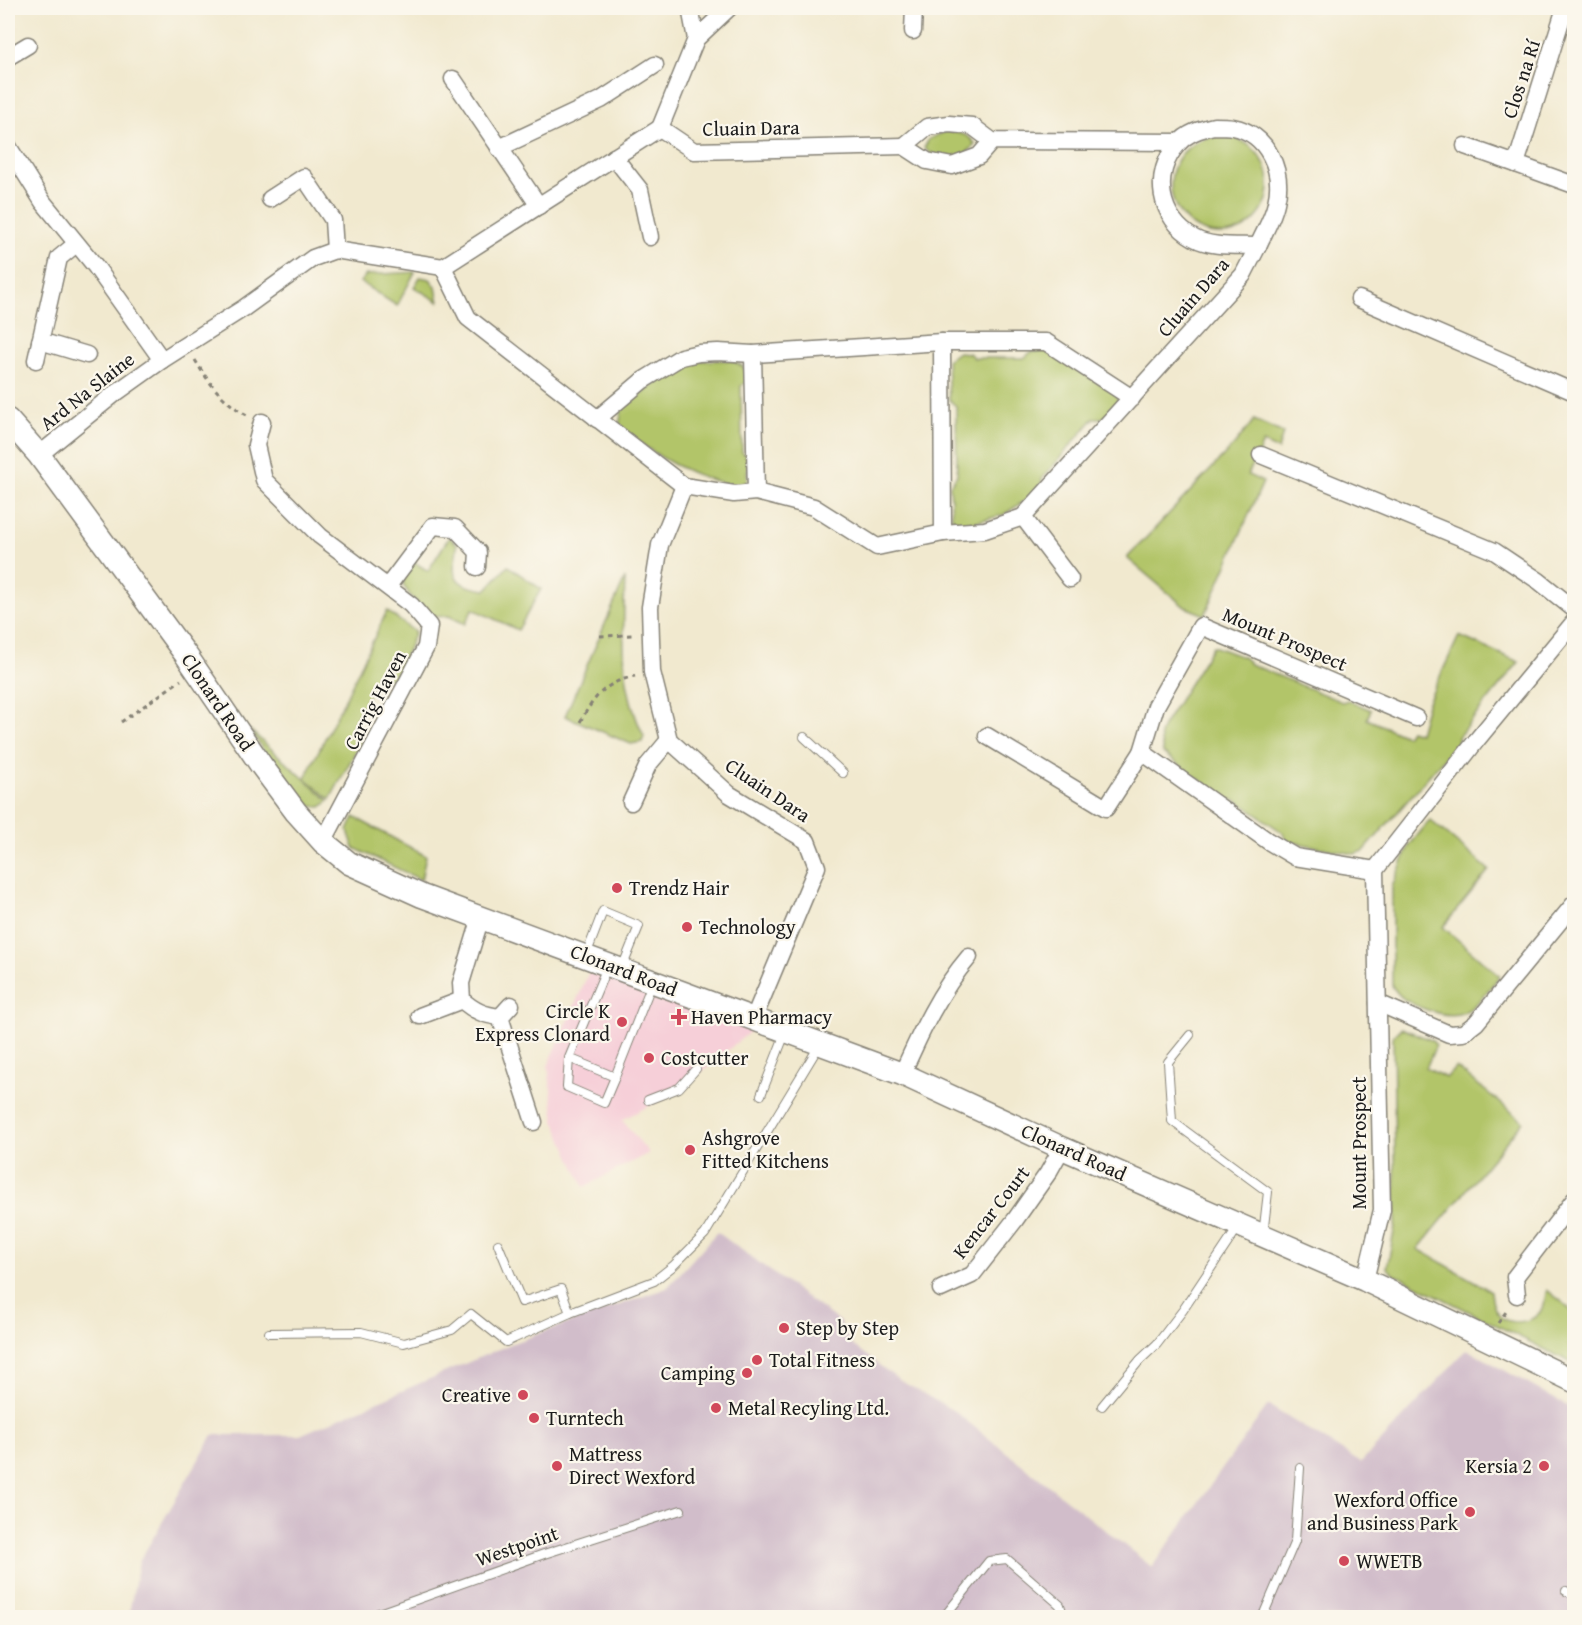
<svg xmlns="http://www.w3.org/2000/svg" width="1582" height="1625" font-family="'Gentium Book Plus',serif">
<style>
.built{fill:#f6cfd8}
.industrial{fill:#d1bdca}
.green{fill:#b2c569;stroke:#677042;stroke-width:1.5}
.lines{fill:none;stroke-linecap:round;stroke-linejoin:round}
.lane-casing{stroke:#868276;stroke-width:10}
.street-casing{stroke:#868276;stroke-width:19}
.secondary-casing{stroke:#868276;stroke-width:25}
.path{stroke:#868276;stroke-width:3;stroke-dasharray:4.5 4.5;stroke-linecap:butt}
.lane{stroke:#fff;stroke-width:8}
.street{stroke:#fff;stroke-width:16}
.secondary{stroke:#fff;stroke-width:22}
.poi-dot{fill:#d1495b;stroke:#fbf7ec;stroke-width:2}
.labels{text-anchor:middle;stroke-width:4.5;stroke-linejoin:round;paint-order:stroke}
.street-label{font-size:20px;fill:#1c1c1c;stroke:#fbf7ec}
.poi-label{font-size:20px;fill:#1c1c1c;stroke:#fbf7ec;text-anchor:start}
</style>
<rect width="100%" height="100%" fill="#fbf7ec"/>
<filter id="ink" filterUnits="userSpaceOnUse"><feTurbulence type="fractalNoise" baseFrequency=".0167" numOctaves="2"/><feDisplacementMap in="SourceGraphic" scale="12" xChannelSelector="R" yChannelSelector="G"/><feConvolveMatrix kernelMatrix="1 2 1 2 8 2 1 2 1" color-interpolation-filters="sRGB"/></filter>
<filter id="wash" filterUnits="userSpaceOnUse"><feTurbulence type="fractalNoise" baseFrequency=".008" numOctaves="4" result="noise"/><feDisplacementMap in="SourceGraphic" scale="24" xChannelSelector="R" yChannelSelector="G"/><feGaussianBlur stdDeviation="1.35" result="paint"/><feColorMatrix in="noise" values="0 0 0 0 0 0 0 0 0 0 0 0 0 0 0 0 0 1.4 0 .05"/><feComposite in="paint" operator="in"/></filter>
<g filter="url(#wash)">
<rect width="100%" height="100%" fill="#f1e9cf"/>
<path class="built" d="M589 972 752 1030 681 1089 622 1120 649 1153 584 1187 555 1122 548 1066Z"/>
<path class="industrial" d="M717 1232 840 1322 851 1344 899 1380 954 1411 1152 1567 1268 1405 1361 1463 1467 1349 1574 1410V1617L128 1618 139 1562 213 1435H300L513 1343 667 1288Z"/>
<g class="green">
<path d="M946 131C958 133 968 133 975 144 963 162 939 162 924 148L929 139Z"/>
<circle cx="1220" cy="185" r="49"/>
<path d="M415 272 397 306 360 282 366 275Z"/>
<path d="M420 277 430 279 436 287 439 302 414 287Z"/>
<path d="M1046 351 1116 393 1118 402 1104 418H1094L1042 479 1040 491 1003 515 963 525 952 518 950 485 957 475 956 406 949 400 947 360 958 352 969 353 974 358H1024L1031 352Z"/>
<path d="M731 360 744 367 747 381 741 386 742 452 748 456 747 481 740 487C691 477 656 458 619 426L622 408 687 361Z"/>
<path d="M1254 420 1283 433 1278 450 1263 443 1248 475 1263 482 1205 615 1185 607 1127 558 1235 444Z"/>
<path d="M449 537 457 544C457 553 455 559 454 568 454 586 473 588 486 590L508 566 541 589 518 630 473 609 465 624 449 616 433 617 412 598 403 585 405 575 414 562 428 571Z"/>
<path d="M625 578C623 630 619 687 644 736L642 742 631 744 565 716Z"/>
<path d="M387 611 415 632 401 667 390 680 379 674 348 735 362 740 330 799 305 778 347 695Z"/>
<path d="M1459 636 1519 662 1458 737V742L1364 851 1354 854 1287 841 1282 832 1236 800H1228L1163 753 1160 735 1163 726 1213 646 1243 657 1250 664 1342 702 1348 700 1371 710 1367 719 1406 736 1410 730 1419 733 1427 704Z"/>
<path d="M250 730 329 801 321 807 308 806 281 777Z"/>
<path d="M354 817 426 856 421 880 354 848 348 831Z"/>
<path d="M1430 820 1489 870 1443 927 1500 976C1473 1007 1467 1026 1422 1008 1406 1001 1402 1000 1392 986V887L1409 846Z"/>
<path d="M1401 1028 1431 1040 1436 1045 1426 1068 1446 1078 1456 1067 1523 1121 1418 1249 1491 1291C1492 1301 1493 1310 1501 1317 1511 1325 1532 1323 1540 1312 1544 1306 1545 1297 1547 1290L1567 1306 1574 1316V1364L1396 1275 1387 1268 1396 1221 1393 1036Z"/>
</g>
</g>
<g filter="url(#ink)">
<g class="lines">
<defs>
<g id="lane">
<path d="M804 737 843 773"/>
<path d="M586 955 603 911 639 926 622 968"/>
<path d="M1190 1035 1168 1062 1172 1121 1268 1192 1263 1235"/>
<path d="M569 1058 615 1077 604 1103 567 1087 569 1058 607 967"/>
<path d="M615 1077 653 981"/>
<path d="M761 1095 786 1031"/>
<path d="M648 1100 679 1088 696 1069"/>
<path d="M498 1244 522 1302 561 1289 570 1313"/>
<path d="M269 1333 361 1332 404 1343 452 1330 471 1314 506 1342 570 1313 654 1281 673 1266 705 1234 819 1046"/>
<path d="M1102 1406 1140 1360 1157 1344 1183 1310 1239 1226"/>
<path d="M1566 1591 1574 1595"/>
<path d="M365 1618 544 1554 681 1510"/>
<path d="M943 1618 989 1561 1007 1559 1060 1605 1064 1618"/>
<path d="M1262 1618 1295 1541 1300 1468"/>
</g>
<g id="street">
<path d="M690 8 696 39"/>
<path d="M1565 8 1516 164 1574 185"/>
<path d="M913 31 914 8"/>
<path d="M8 57 28 45"/>
<path d="M453 79 539 206"/>
<path d="M1214 126C1220 126 1227 126 1233 127 1268 134 1284 171 1276 203 1273 218 1264 232 1258 246 1238 245 1212 248 1194 238 1159 219 1151 173 1178 144 1187 133 1201 129 1214 126Z"/>
<path d="M660 128 694 151 904 146"/>
<path d="M660 128 696 39 729 8"/>
<path d="M992 141 979 156 952 166 927 161 904 146 927 127 949 124 972 126 992 141 1179 142"/>
<path d="M8 146 43 202 96 267 162 360 113 395 39 455"/>
<path d="M1465 146 1516 164"/>
<path d="M499 148 601 100 655 65"/>
<path d="M614 157 640 190 650 237"/>
<path d="M270 199 304 177 333 220 335 250"/>
<path d="M443 267 468 318 684 486"/>
<path d="M1359 299 1574 392"/>
<path d="M40 341 87 355"/>
<path d="M942 342 943 533"/>
<path d="M753 354 756 492"/>
<path d="M36 360 59 258 76 244"/>
<path d="M162 360 244 308 313 258 335 250 443 267 660 128"/>
<path d="M597 419 642 381 681 357 699 353 718 352 753 354 942 342H1046L1132 398"/>
<path d="M262 422 256 445 264 480 320 536 411 605 429 626 426 647 323 842"/>
<path d="M1261 455 1494 551 1539 581 1574 609"/>
<path d="M1023 517 1070 579"/>
<path d="M388 586 433 526 455 528 478 552 477 567"/>
<path d="M987 736 1106 808 1142 752"/>
<path d="M631 802 648 765 669 740"/>
<path d="M1375 870 1295 857 1268 841 1142 752 1156 706 1201 626 1416 718"/>
<path d="M481 917 461 983 462 1000C474 1011 484 1015 500 1017L534 1122"/>
<path d="M1378 1003 1449 1034 1463 1033 1476 1023 1574 904"/>
<path d="M420 1016 462 1000"/>
<path d="M500 1017 511 1005"/>
<path d="M753 1020 817 867 807 841 729 794 669 740 652 672 650 607 660 545 684 486 734 494 756 492 814 507 877 547 943 533 985 530 1023 517 1243 275 1258 246"/>
<path d="M902 1074C921 1032 939 992 969 957"/>
<path d="M1365 1280 1382 1210 1375 870 1476 741 1574 622"/>
<path d="M941 1289 972 1275 1015 1220 1048 1173 1062 1148"/>
<path d="M1517 1295 1515 1277 1574 1200"/>
</g>
<path id="secondary" d="M8 420 39 455 186 655 261 765 296 812 323 842 349 863 422 896 902 1074 1062 1148 1365 1280 1574 1381"/>
</defs>
<use href="#lane" class="lane-casing"/>
<use href="#street" class="street-casing"/>
<use href="#secondary" class="secondary-casing"/>
<g class="path">
<path d="M195 360C208 382 224 403 247 415"/>
<path d="M600 636 634 635"/>
<path d="M121 722 181 680"/>
<path d="M580 722C595 696 604 683 635 676"/>
<path d="M1498 1323 1508 1309"/>
</g>
<use href="#lane" class="lane"/>
<use href="#street" class="street"/>
<use href="#secondary" class="secondary"/>
</g>
</g>
<g class="poi-dot">
<circle cx="617" cy="888" r="6"/>
<circle cx="687" cy="927" r="6"/>
<path d="M676 1008h6v6h6v6h-6v6h-6v-6h-6v-6h6z"/>
<circle cx="622" cy="1022" r="6"/>
<circle cx="649" cy="1058" r="6"/>
<circle cx="690" cy="1150" r="6"/>
<circle cx="784" cy="1328" r="6"/>
<circle cx="757" cy="1360" r="6"/>
<circle cx="747" cy="1373" r="6"/>
<circle cx="523" cy="1395" r="6"/>
<circle cx="716" cy="1408" r="6"/>
<circle cx="534" cy="1418" r="6"/>
<circle cx="557" cy="1466" r="6"/>
<circle cx="1544" cy="1466" r="6"/>
<circle cx="1470" cy="1512" r="6"/>
<circle cx="1344" cy="1561" r="6"/>
</g>
<g class="labels">
<g class="street-label">
<text transform="translate(1521 79) rotate(-72)" y="7">Clos na Rí</text>
<text transform="translate(751 128) rotate(-1)" y="7">Cluain Dara</text>
<text transform="translate(1193 297) rotate(-49)" y="7">Cluain Dara</text>
<text transform="translate(87 391) rotate(-38)" y="7">Ard Na Slaine</text>
<text transform="translate(1285 639) rotate(23)" y="7">Mount Prospect</text>
<text transform="translate(375 700) rotate(-62)" y="7">Carrig Haven</text>
<text transform="translate(218 702) rotate(56)" y="7">Clonard Road</text>
<text transform="translate(768 790) rotate(34)" y="7">Cluain Dara</text>
<text transform="translate(624 970) rotate(21)" y="7">Clonard Road</text>
<text transform="translate(1359 1143) rotate(-90)" y="7">Mount Prospect</text>
<text transform="translate(1074 1152) rotate(24)" y="7">Clonard Road</text>
<text transform="translate(991 1212) rotate(-52)" y="7">Kencar Court</text>
<text transform="translate(517 1546) rotate(-19)" y="7">Westpoint</text>
</g>
<g class="poi-label">
<text x="629" y="895">Trendz Hair</text>
<text x="699" y="934">Technology</text>
<text x="610" y="1018" text-anchor="end">Circle K<tspan x="610" dy="23">Express Clonard</tspan></text>
<text x="691" y="1024">Haven Pharmacy</text>
<text x="661" y="1065">Costcutter</text>
<text x="702" y="1145">Ashgrove<tspan x="702" dy="23">Fitted Kitchens</tspan></text>
<text x="796" y="1335">Step by Step</text>
<text x="769" y="1367">Total Fitness</text>
<text x="735" y="1380" text-anchor="end">Camping</text>
<text x="511" y="1402" text-anchor="end">Creative</text>
<text x="728" y="1415">Metal Recyling Ltd.</text>
<text x="546" y="1425">Turntech</text>
<text x="569" y="1461">Mattress<tspan x="569" dy="23">Direct Wexford</tspan></text>
<text x="1532" y="1473" text-anchor="end">Kersia 2</text>
<text x="1458" y="1507" text-anchor="end">Wexford Office<tspan x="1458" dy="23">and Business Park</tspan></text>
<text x="1356" y="1568">WWETB</text>
</g>
</g>
<rect width="1582" height="1625" fill="none" stroke="#fbf7ec" stroke-width="30"/>
</svg>
